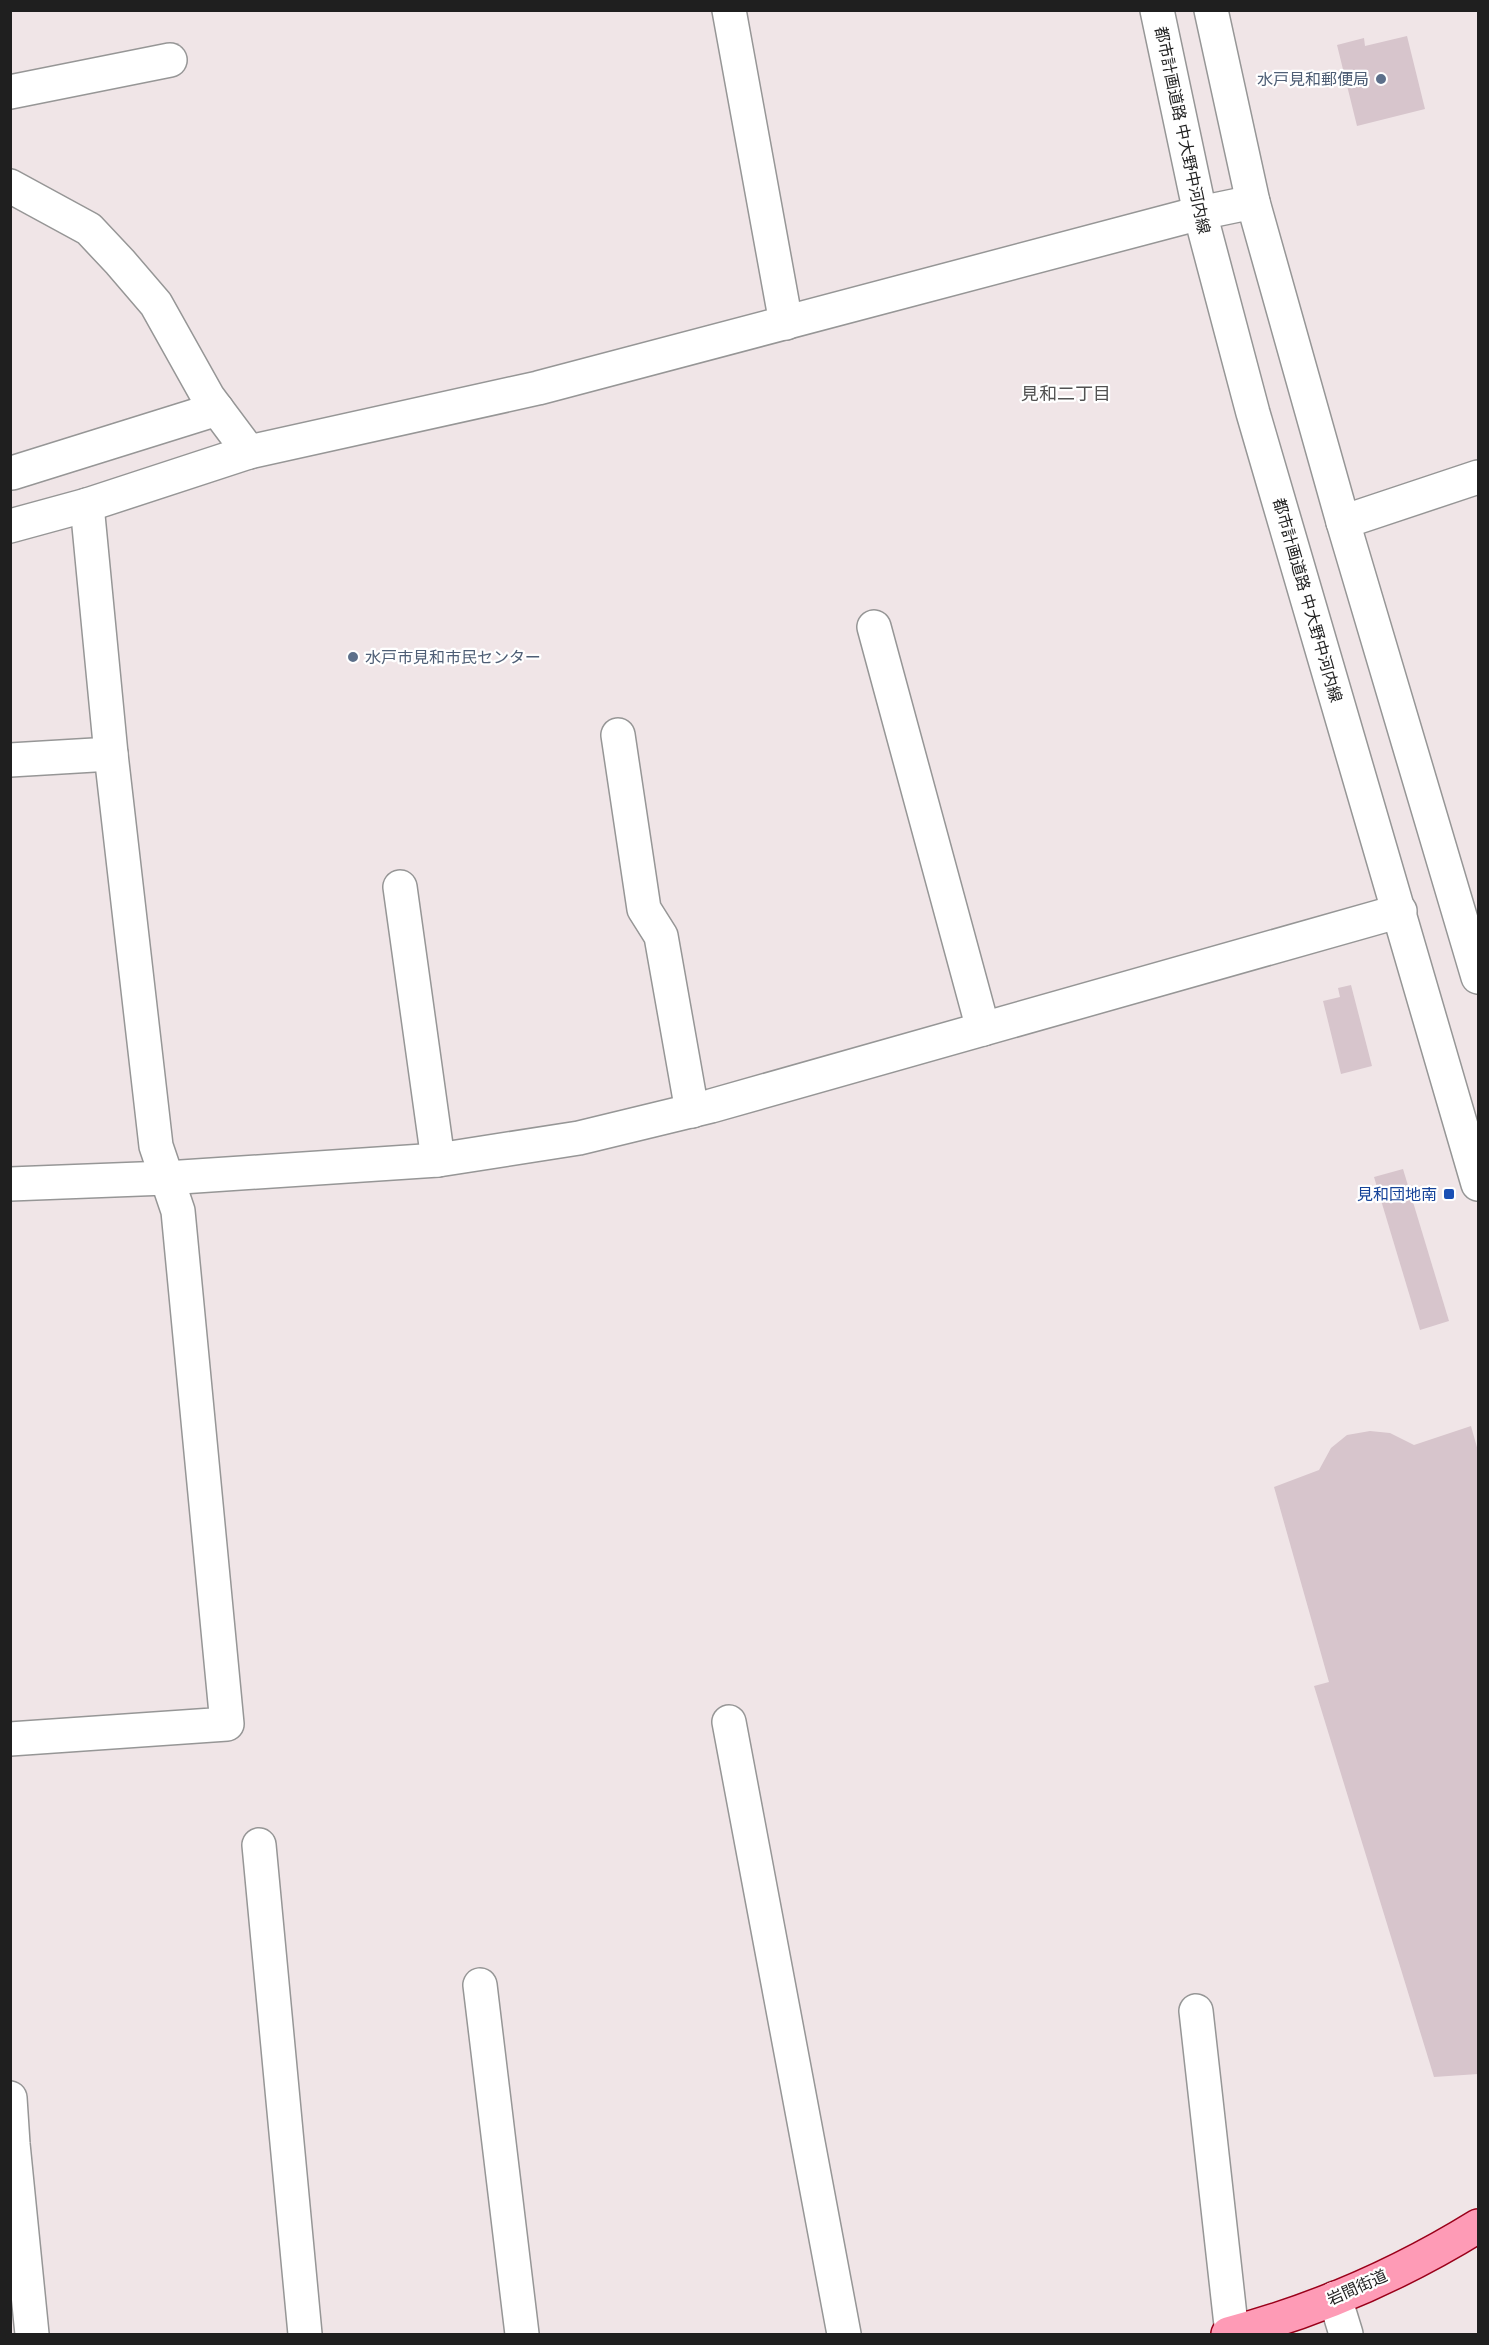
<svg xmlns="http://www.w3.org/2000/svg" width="1489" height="2345" font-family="Overpass,'Noto Sans JP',sans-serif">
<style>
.building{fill:#d7c5cc}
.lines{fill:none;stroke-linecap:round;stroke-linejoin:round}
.minor-casing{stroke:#969696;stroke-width:36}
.major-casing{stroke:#9a001a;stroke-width:36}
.minor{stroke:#fff;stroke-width:33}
.major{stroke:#fe9bb6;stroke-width:33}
.service-dot{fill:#5c6f8a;stroke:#fff;stroke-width:2}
.transit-dot{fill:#1a4fb4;stroke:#fff;stroke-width:2}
.labels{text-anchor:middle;stroke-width:4.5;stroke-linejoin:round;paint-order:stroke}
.service-label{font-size:16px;fill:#4e5e75;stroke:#fff;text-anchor:end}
.street-label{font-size:16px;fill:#1f1f1f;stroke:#fff}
.transit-label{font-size:16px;fill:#164399;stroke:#fff;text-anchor:end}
.neighbourhood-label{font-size:18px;fill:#525252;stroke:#fff}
</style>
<rect width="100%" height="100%" fill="#f0e5e7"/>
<g class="building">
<path d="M1407 36 1425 109 1357 126 1337 45 1364 38 1365 46Z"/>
<path d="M1351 985 1372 1066 1341 1074 1323 1001 1340 997 1338 988Z"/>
<path d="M1403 1169 1449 1321 1420 1330 1374 1177Z"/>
<path d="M1471 1426 1478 1451V2074L1434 2077 1314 1686 1329 1682 1274 1487 1319 1470 1331 1448 1347 1435 1370 1431 1390 1433 1414 1445Z"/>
</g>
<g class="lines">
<defs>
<g id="minor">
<path d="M729 10 786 323"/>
<path d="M1157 10 1200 213 1253 413 1478 1184"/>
<path d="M1211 10 1253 202 1343 522 1478 977"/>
<path d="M10 92 170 60"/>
<path d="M10 186 89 229 120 262 156 304 208 397 249 452"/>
<path d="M12 473 217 409"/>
<path d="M1343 522 1478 477"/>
<path d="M10 526 87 505 249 452 538 388 1200 213 1253 202"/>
<path d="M874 627 983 1029"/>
<path d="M618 735 644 909 661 936 692 1111"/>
<path d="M10 760 111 754"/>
<path d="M400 887 438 1160"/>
<path d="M10 1184 166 1178 438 1160 579 1138 711 1106 1400 911"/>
<path d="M729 1722 844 2334"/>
<path d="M10 1739 227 1724 178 1211 156 1146 111 754 87 505"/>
<path d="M259 1845 305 2334"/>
<path d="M480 1985 522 2334"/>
<path d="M1196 2011 1232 2334"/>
<path d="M10 2098 13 2144 32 2334"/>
<path d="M1335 2298 1346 2334"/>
</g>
<path id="major" d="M1228 2334C1315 2311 1402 2273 1478 2226"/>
</defs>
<use href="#minor" class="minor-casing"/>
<use href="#major" class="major-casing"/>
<use href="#minor" class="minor"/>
<use href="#major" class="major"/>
</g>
<g class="service-dot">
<circle cx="1381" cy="79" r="6"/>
<circle cx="353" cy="657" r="6"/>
</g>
<rect class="transit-dot" x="1443" y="1188" width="12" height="12" rx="3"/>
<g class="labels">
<g class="service-label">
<text x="1369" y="85">水戸見和郵便局</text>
<text x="365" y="663" text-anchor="start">水戸市見和市民センター</text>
</g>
<g class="street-label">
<text transform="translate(1183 130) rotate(78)" y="6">都市計画道路 中大野中河内線</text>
<text transform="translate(1308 600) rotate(74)" y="6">都市計画道路 中大野中河内線</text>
<text transform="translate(1357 2287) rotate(-24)" y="6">岩間街道</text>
</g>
<g class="transit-label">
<text x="1437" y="1200">見和団地南</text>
</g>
<g class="neighbourhood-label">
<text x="1066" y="400">見和二丁目</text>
</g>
</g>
<rect width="1489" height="2345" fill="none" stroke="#1f1f1f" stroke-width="24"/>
</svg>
